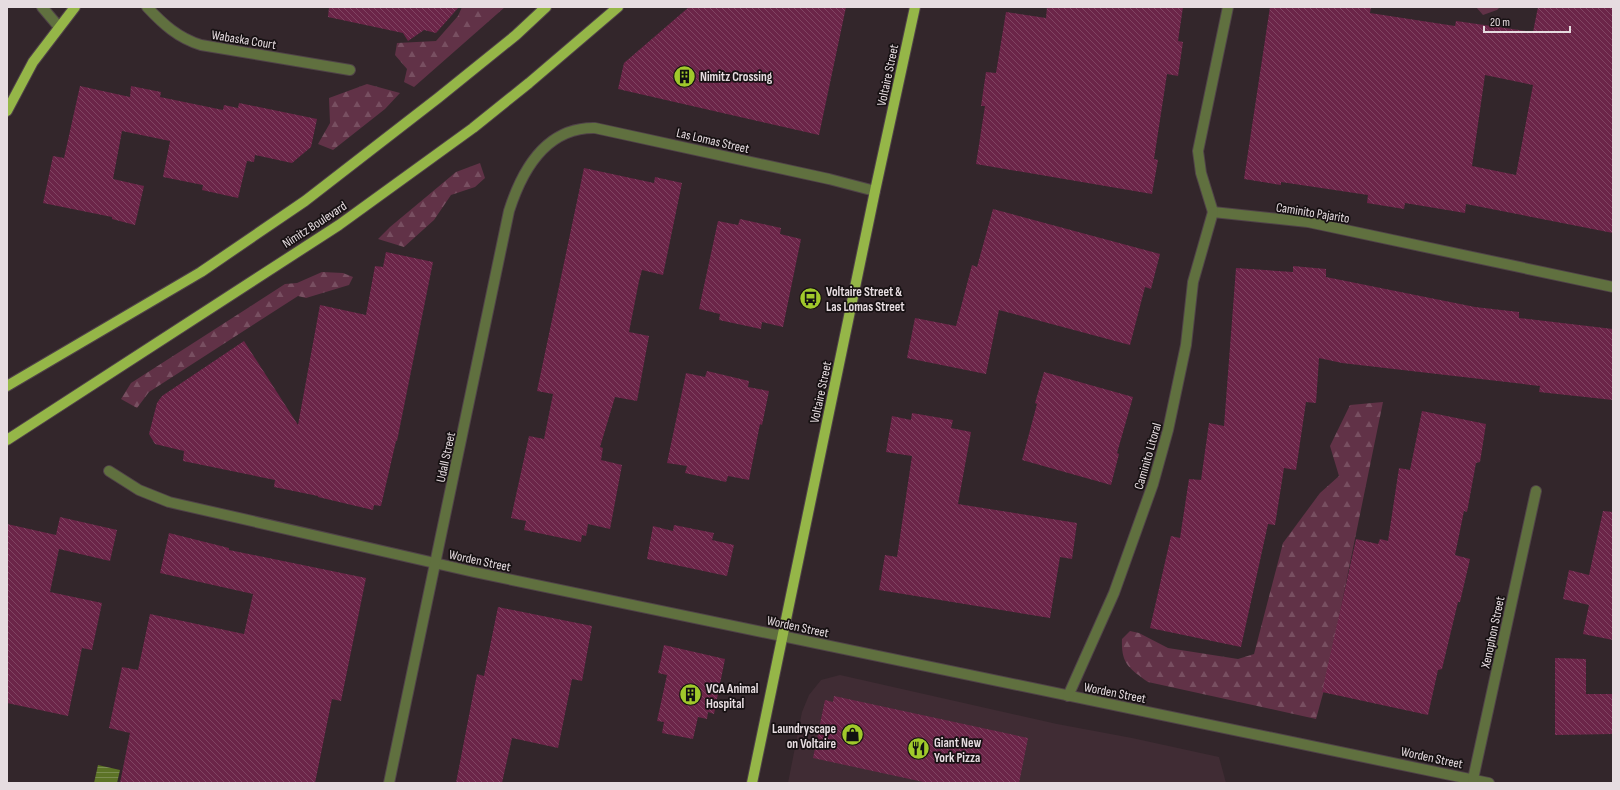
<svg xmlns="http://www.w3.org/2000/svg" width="1620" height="790" font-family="'Sofia Sans Condensed',sans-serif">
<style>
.built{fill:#402c34}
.green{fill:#613247}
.forest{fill:url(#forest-firs)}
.water{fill:url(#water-rules)}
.building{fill:url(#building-back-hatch);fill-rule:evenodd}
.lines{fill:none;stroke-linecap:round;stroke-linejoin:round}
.minor-casing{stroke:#504348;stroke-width:12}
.major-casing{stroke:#504348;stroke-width:12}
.minor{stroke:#60703f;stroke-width:10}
.major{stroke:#95b648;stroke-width:10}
.labels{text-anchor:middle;stroke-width:3.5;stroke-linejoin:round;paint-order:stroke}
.street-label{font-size:13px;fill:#e6dce0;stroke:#171113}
.poi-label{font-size:13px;font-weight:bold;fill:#e6dce0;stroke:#171113;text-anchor:start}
</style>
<defs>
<pattern id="forest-firs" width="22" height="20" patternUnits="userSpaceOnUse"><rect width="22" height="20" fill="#613247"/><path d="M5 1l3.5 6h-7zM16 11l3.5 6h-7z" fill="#784f61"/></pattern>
<pattern id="water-rules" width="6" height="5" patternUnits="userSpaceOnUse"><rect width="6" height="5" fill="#5c7326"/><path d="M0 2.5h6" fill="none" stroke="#7b8d50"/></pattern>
<pattern id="building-back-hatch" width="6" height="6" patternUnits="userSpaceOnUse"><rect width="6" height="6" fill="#6b2548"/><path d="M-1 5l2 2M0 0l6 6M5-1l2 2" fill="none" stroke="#804462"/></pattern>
</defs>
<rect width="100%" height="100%" fill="#33262b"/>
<path class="built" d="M840 675 1057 724 1132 738 1219 757 1226 783H788L802 712 809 695 821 680Z"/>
<path class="green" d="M1476 7H1500L1497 10 1483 15Z"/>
<g class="forest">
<path d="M462 7H505L414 87 404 82 407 69 395 55 397 43 436 41 458 16Z"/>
<path d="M367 84 400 93 385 109 333 150 318 144 330 123 329 98Z"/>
<path d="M480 163 485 178 475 187 451 195 434 220 404 247 378 239 390 227 456 172Z"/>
<path d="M322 272 343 273 353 277 349 285 306 298 298 296 149 392 137 408 121 399 131 383 285 284 297 283Z"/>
<path d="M1383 402 1324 690 1316 719 1148 682C1129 668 1121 664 1122 639L1130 631 1139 633 1168 648 1238 659 1254 654 1283 543 1320 493 1339 476 1330 446 1350 405Z"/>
</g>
<path class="water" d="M98 765 120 770 117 783H94Z"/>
<g class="building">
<path d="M329 7H459L436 33 424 30 408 41 403 33 328 17Z"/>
<path d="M689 7H846L819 135 618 89 624 63Z"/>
<path d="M1047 7H1183L1178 41 1183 42 1178 76 1167 74 1154 159 1158 160 1152 194 976 164 985 106H981L986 72 996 73 1006 12 1046 18Z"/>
<path d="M1270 7H1371L1370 13 1455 26 1456 21 1533 32 1538 7H1613V233L1466 204 1465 213 1405 203 1404 209 1367 203 1368 195 1281 182V185L1244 179ZM1485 75 1533 85 1516 175 1472 166Z"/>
<path d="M80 86 130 97 131 86 161 92 160 97 223 110 224 105 238 108 239 103 317 119 311 147 292 163 255 155 254 162 247 161 238 198 202 190 203 185 163 177 170 141 122 131 113 179 144 186 135 225 112 219V217L43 203 53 156 64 158Z"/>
<path d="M584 168 654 183 655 177 682 183 663 275 642 270 639 281 629 332 649 336 637 401 615 397 600 447 603 448 601 460 622 465 610 529 588 524 586 536 582 535 581 542 524 530 526 521 511 518 529 436 544 439 553 394 537 391Z"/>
<path d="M993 209 1160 254 1151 289 1145 287 1130 345 999 310 986 374 907 358 915 318 956 326 972 265 977 267Z"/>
<path d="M740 219 781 228 780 234 801 239 783 327 762 322 761 329 719 320 720 314 699 309 718 221 738 225Z"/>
<path d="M386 252 433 262 397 441H396L381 506 374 505 373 510 318 497V496L274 487 275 480 183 461 184 451 155 444 149 434 157 403 162 396 244 341 298 425 320 305 366 315 375 266 383 267Z"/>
<path d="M1293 266 1326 269V277L1475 307 1519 312V318L1613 329V400L1539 392 1540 386 1342 363 1319 358 1316 403 1306 402 1296 470 1284 468 1275 525 1268 524 1241 647 1150 628 1171 536 1180 538 1189 479 1201 480 1209 423 1224 426 1236 268 1293 272Z"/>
<path d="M707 371 749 381 748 387 769 391 762 425 760 424 749 480 728 476 726 482 685 473 687 466 667 463 686 373 705 377Z"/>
<path d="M1044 372 1133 397 1117 453 1119 454 1111 485 1022 460 1037 404 1035 403Z"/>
<path d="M1422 411 1486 424 1480 462 1476 463 1467 512 1464 511 1455 555 1470 559 1460 602H1458L1442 669 1438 670 1428 715 1322 692 1356 539 1378 544 1380 539 1388 541 1399 468 1410 470Z"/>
<path d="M912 413 953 420 951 428 971 432 958 504 1077 523 1072 559 1060 557 1050 618 879 590 885 555 897 557 912 456 886 452 892 416 911 420Z"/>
<path d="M1603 511 1613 512V640L1583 634 1589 605 1563 599 1569 570 1589 575Z"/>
<path d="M60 517 117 530 110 561 59 549 50 592 102 603 92 650 82 648 68 716 7 703V524L56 535Z"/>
<path d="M674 525 714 533 712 540 734 545 727 576 647 559 653 526 673 531Z"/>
<path d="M169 533 229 548V550L366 578 341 701 332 699 315 783H120L130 733 109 728 122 667 138 670 150 614 244 634 253 594 160 573Z"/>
<path d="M498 607 592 626 582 681 572 679 558 748 512 738 502 783H456L477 674 484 676Z"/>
<path d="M664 645 725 659 714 714 708 712 707 719 698 717 693 739 662 733 664 722 657 721 667 675 658 673Z"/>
<path d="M1555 658 1586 659V694H1613V734L1555 735Z"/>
<path d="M834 696 1028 738 1019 783H928L813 758 825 700 833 702Z"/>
</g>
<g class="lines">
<defs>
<g id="minor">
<path d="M42 7 59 27"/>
<path d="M147 7C163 24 178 38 201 45L350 70"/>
<path d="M1213 212 1308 222 1613 287"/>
<path d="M1213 212 1201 173 1198 151 1228 7"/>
<path d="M109 471 139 490 169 502 474 572 1489 783"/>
<path d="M1068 696 1114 593 1153 484 1168 430 1186 345 1193 282 1213 212"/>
<path d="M1473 779 1536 491"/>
<path d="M389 783 509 211C522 170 546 127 595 128L829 179 875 191"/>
</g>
<g id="major">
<path d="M7 111 33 62 75 7"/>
<path d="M7 386 201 272 305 201 438 98 516 35 546 7"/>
<path d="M7 440 339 225 473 128 529 83 618 7"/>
<path d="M752 783 875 191 915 7"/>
</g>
</defs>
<use href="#minor" class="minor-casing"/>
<use href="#major" class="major-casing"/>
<use href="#minor" class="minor"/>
<use href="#major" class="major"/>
</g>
<defs>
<symbol id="building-disc" viewBox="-11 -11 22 22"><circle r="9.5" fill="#a0c92b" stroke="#171113"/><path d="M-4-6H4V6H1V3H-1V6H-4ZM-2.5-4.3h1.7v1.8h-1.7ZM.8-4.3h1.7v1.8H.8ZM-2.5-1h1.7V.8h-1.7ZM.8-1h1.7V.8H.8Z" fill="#111"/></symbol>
<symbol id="bus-disc" viewBox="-11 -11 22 22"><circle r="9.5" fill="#a0c92b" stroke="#171113"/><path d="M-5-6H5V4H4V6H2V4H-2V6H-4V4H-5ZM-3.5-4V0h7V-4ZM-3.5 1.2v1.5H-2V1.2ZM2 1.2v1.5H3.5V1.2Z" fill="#111"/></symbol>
<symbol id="shop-disc" viewBox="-11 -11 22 22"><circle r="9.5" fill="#a0c92b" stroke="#171113"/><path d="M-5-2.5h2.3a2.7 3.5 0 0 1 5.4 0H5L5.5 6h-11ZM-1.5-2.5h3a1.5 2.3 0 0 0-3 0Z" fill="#111"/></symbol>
<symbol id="restaurant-disc" viewBox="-11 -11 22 22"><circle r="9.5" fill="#a0c92b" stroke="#171113"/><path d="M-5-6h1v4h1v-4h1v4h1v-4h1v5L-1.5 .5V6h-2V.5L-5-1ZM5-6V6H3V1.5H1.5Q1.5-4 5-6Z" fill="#111"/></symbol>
</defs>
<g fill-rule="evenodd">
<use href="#building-disc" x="672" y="64" width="25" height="25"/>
<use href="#bus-disc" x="798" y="286" width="25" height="25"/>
<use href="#building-disc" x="678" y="682" width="25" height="25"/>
<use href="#shop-disc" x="840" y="722" width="25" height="25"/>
<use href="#restaurant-disc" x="906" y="736" width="25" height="25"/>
</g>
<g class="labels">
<g class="street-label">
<text transform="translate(244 39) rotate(9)" y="5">Wabaska Court</text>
<text transform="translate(887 75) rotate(-78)" y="5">Voltaire Street</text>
<text transform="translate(713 140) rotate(13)" y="5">Las Lomas Street</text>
<text transform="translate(1313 212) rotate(9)" y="5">Caminito Pajarito</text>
<text transform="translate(314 224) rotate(-33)" y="5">Nimitz Boulevard</text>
<text transform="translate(820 392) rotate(-78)" y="5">Voltaire Street</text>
<text transform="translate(1147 456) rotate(-74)" y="5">Caminito Litoral</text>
<text transform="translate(445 457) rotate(-78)" y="5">Udall Street</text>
<text transform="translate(480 560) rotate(12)" y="5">Worden Street</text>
<text transform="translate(798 626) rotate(12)" y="5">Worden Street</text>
<text transform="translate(1492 632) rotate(-78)" y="5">Xenophon Street</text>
<text transform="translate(1115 692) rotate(11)" y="5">Worden Street</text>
<text transform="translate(1432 757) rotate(12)" y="5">Worden Street</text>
</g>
<g class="poi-label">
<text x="700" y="81">Nimitz Crossing</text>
<text x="826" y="296">Voltaire Street &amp;<tspan x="826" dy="15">Las Lomas Street</tspan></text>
<text x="706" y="693">VCA Animal<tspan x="706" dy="15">Hospital</tspan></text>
<text x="836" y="733" text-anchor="end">Laundryscape<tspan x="836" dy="15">on Voltaire</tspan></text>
<text x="934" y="747">Giant New<tspan x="934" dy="15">York Pizza</tspan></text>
</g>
</g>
<rect width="1620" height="790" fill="none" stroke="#e6dce0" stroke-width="16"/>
<path d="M1484 26v6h86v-6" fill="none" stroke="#e6dce0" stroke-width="2"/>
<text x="1490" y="26" font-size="12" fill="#e6dce0" stroke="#171113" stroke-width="3" paint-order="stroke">20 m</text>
</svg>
